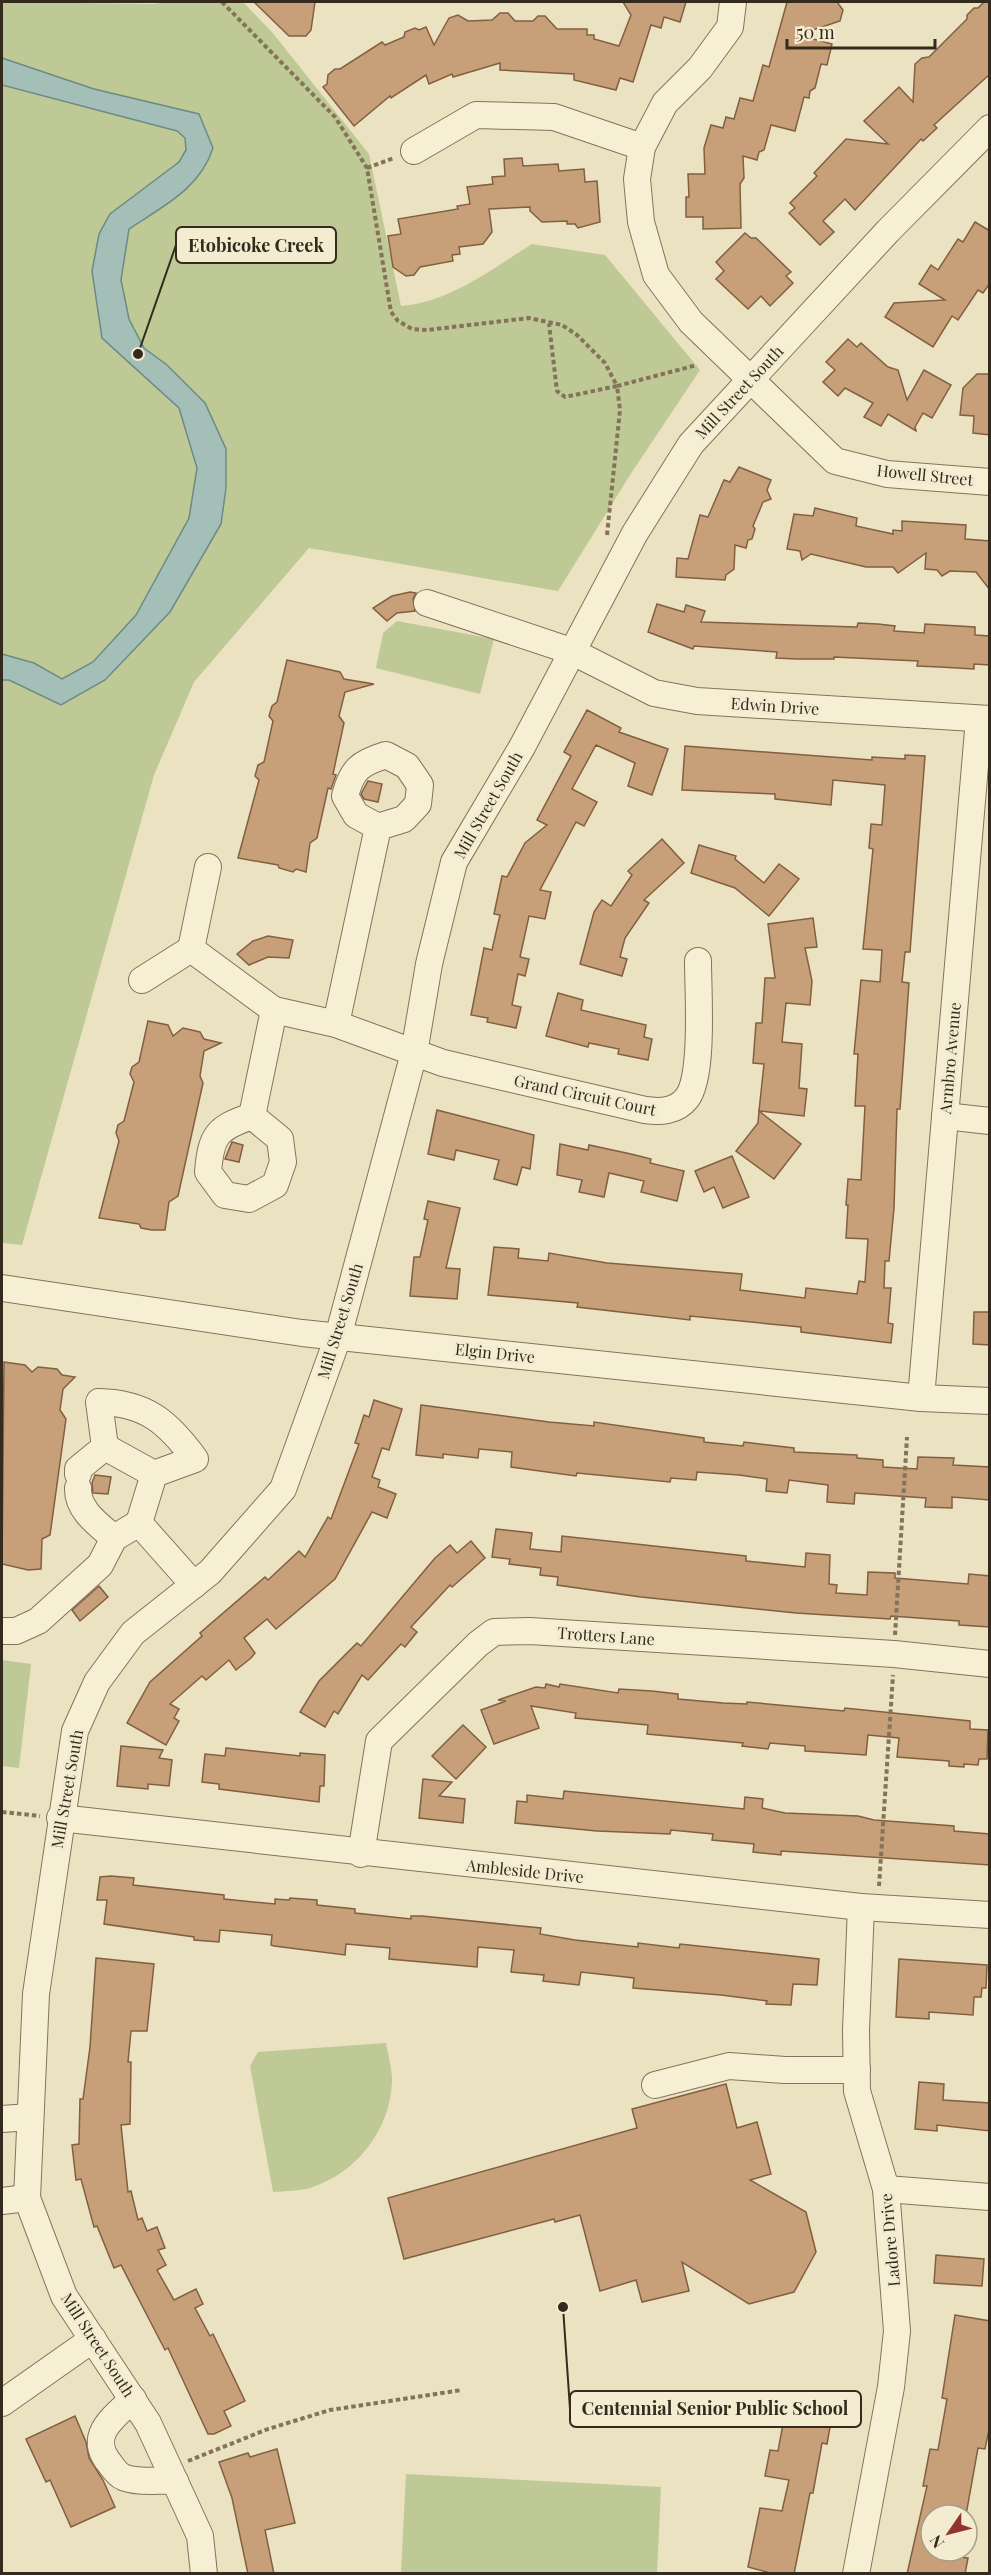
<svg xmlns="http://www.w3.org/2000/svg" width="991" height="2575" font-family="'Playfair Display',serif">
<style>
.green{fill:#bfc996}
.water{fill:#a4beb8;stroke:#6c8b86;stroke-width:1.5}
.building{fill:#c7a079;stroke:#825f41;stroke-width:1.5}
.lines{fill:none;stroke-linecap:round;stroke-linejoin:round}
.minor-casing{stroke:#84735a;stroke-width:28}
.path{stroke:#84735a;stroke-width:4;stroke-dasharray:4.5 3;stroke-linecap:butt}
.minor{stroke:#f7efd4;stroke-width:26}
.labels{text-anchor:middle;stroke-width:6;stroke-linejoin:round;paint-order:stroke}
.street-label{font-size:16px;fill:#342a1d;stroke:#f3ecd1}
.leader{fill:none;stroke:#342a1d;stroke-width:2}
.callout-dot{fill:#342a1d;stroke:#f3ecd1;stroke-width:2}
.callout{fill:#f3ecd1;stroke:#342a1d;stroke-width:2}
.callout-label{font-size:18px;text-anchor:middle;font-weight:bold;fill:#342a1d}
</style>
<rect width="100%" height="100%" fill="#ebe2c2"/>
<g class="green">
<path d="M2 2 154 4 165 2H243L272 32 369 154 401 306C450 302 492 269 532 244L605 255 700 370 630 475 558 591 309 548 194 682 154 775 22 1245 2 1243Z"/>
<path d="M397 621 494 639 480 694 376 668 383 633Z"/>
<path d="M2 1660 31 1664 19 1768 2 1766Z"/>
<path d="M386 2043C388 2055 392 2068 392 2080 391 2129 357 2173 310 2188 299 2191 285 2191 273 2192L250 2066 258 2052Z"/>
<path d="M406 2474 661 2487 657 2573H401Z"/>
</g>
<path class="water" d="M2 58 94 89 199 114 213 148C200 189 163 206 129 229L121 280 129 319 144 348 167 365 205 403 226 449V488L221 524 170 612 105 680 61 705 9 680H2V654L34 663 62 679 93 662 136 615 189 518 197 468 179 408 102 338 92 271 99 234 110 214 179 162 186 150 185 138 177 131 158 126 2 85Z"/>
<g class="building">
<path d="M254 2H315L311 30 306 36H289Z"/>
<path d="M623 2H686L680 22 664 17 661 28 651 25 633 82 620 78 616 90 574 80V74L500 70V63L453 77 452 74 429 84 426 75 391 98 390 96 354 126 323 87 327 84 328 75 335 69H340L382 42 385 45 404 37 405 32 415 28 419 30 426 27 434 45 449 18 458 15 468 21 492 20 500 13H508L515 21H533L538 16H545L557 29H587V35H594V39L619 46 631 15Z"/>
<path d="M787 2H837L843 10 840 21 798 35 832 44 827 65 821 64 815 88 810 91 809 98 804 97 795 131 771 125 764 150 759 152 757 160 743 156 744 178 740 184 741 228 703 229V217H686V197H689L688 174H705L704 148 711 125 723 128 726 117 734 119 740 98 753 101 763 65 769 67Z"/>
<path d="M984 2H990V74L934 125 937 128 923 141 921 139 855 210 845 199 823 221 834 232 820 245 789 213 795 208 790 203 817 176 814 173 846 139 888 144 864 121 899 87 913 102 915 64 922 58 929 57 967 19V15L974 8H978Z"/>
<path d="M522 158 523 166 558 164 559 171 584 169 585 182 597 181 600 222 578 228 575 224H567V221L542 222 530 211V207L489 209 492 232 483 244 459 247 460 254 452 255 453 261 420 267 414 275 406 276 393 267 388 236 401 234 398 219 458 209 457 206 470 204 467 187 493 184 492 177 505 176 504 159Z"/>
<path d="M975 222 990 231V283L983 293 978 290 958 320 952 316 933 347 885 317 894 303 945 300 919 284 931 265 938 270 958 239 963 242Z"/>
<path d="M745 233 751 238H756L791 272 786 276 793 283 770 306 761 296 748 309 716 279 724 271 716 262Z"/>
<path d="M848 339 857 347 861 343 888 367 898 370 907 400 924 370 951 385 932 418 923 413 915 427 916 431 888 414 881 426 864 417 873 403 845 388 838 396 823 382 835 370 826 362Z"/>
<path d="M977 374H990V435L973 433 974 416 960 415 963 388Z"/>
<path d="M739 467 771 480 767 490 771 499 763 502 753 526 755 529 752 539 748 540 746 548 735 545 734 569 726 575 725 580 676 577 677 558 688 559 700 515 708 517 724 480 730 482Z"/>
<path d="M815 508 857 518 856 526 893 534V530L902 531V521L966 525 965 539 990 541V590L976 572 950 571 942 576 937 570 925 569 926 553 898 573 893 567H866L811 554 802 560 800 551 787 549 794 514 813 516Z"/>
<path d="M410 592 416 593 413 599 415 611 397 613 387 621 373 608 392 596Z"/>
<path d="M657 604 684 612 686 605 705 611 701 622 857 627 858 623 878 624 895 626 894 631 924 633 925 624 975 627V635L990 636V665L974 664V669L940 667 917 666 918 661 834 657V659H796L776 658 777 652 694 646 693 649 648 632Z"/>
<path d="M287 660 340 672 344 679 374 684 345 692 339 716 344 723 333 774 336 775 331 789 328 788 317 838 310 843 306 872 296 869 293 872 279 868 278 865 238 858 259 780 255 776 258 765 264 762 273 721 269 716 272 706 277 702Z"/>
<path d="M587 710 621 728 619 732 668 749 652 795 628 786 635 763 596 745 572 789 597 802 584 826 576 822 540 890 551 892 545 919 529 916 520 957 529 959 525 976 518 974 512 1005 521 1007 516 1028 487 1022 488 1018 471 1015 484 948 492 950 500 915 494 914 502 876 507 877 525 843 547 825 537 820 571 756 564 752Z"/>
<path d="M685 746 872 760V757L905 759V755L925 756 910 952H905L902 982 909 983 900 1109H897L894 1208 889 1261H885L884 1288H891L888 1323 893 1324 891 1343 801 1332V1327L690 1316V1320L577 1307 578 1303 488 1295 494 1247 519 1249 518 1258 548 1261 549 1253 607 1263 742 1274 740 1290 805 1298 806 1288 857 1294 859 1281 865 1282 868 1239 846 1238 848 1205H846L848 1179 861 1180 865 1106H855L858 1054H854L861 980 880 982 882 950 863 949 873 849 869 848 871 824 882 825 885 785 833 780 831 805 775 799V794L682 790Z"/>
<path d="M368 781 382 784 378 802 364 799 361 794Z"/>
<path d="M662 839 684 863 644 900 649 903 625 938 620 957 627 959 622 976 580 964 594 912 602 900 611 906 632 875 628 871Z"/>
<path d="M699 845 736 856 735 859 764 883 779 864 799 879 769 916 735 888 691 873Z"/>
<path d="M813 918 817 947 805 948 812 981 810 1005 786 1003 782 1042 802 1044 799 1088 807 1089 804 1116 759 1111 764 1064 753 1063 756 1023H762L765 978H775L768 924Z"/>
<path d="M268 936 293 940 289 958 268 957 249 965 237 954 253 941Z"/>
<path d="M558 993 583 1000 581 1010 646 1025 644 1037 652 1039 648 1060 618 1054 619 1049 589 1043 588 1047 546 1036Z"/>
<path d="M148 1021 168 1025 173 1036 183 1028 200 1032 204 1039 221 1043 204 1051 200 1076 203 1083 178 1196 169 1202 165 1230H152L141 1228 139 1224 99 1218 119 1141 116 1133 118 1125 124 1121 134 1082 130 1074 132 1067 139 1062Z"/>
<path d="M437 1110 534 1135 530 1169 522 1167 517 1185 494 1179 499 1160 456 1150 454 1160 428 1154Z"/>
<path d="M759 1111 801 1144 774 1179 736 1151 758 1123Z"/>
<path d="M232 1142 243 1145 239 1162 225 1159Z"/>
<path d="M560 1144 588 1150 589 1145 631 1154 651 1159 650 1163 684 1171 677 1201 641 1192 644 1181 609 1173 604 1197 579 1192 582 1180 557 1175Z"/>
<path d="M732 1156 749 1197 723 1208 714 1187 704 1192 695 1171Z"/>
<path d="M428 1201 460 1208 446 1268 460 1269 457 1299 410 1296 414 1257H420L428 1220 424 1219Z"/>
<path d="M974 1312H990V1345L973 1344Z"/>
<path d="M4 1362 25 1365 32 1372 38 1367 57 1369 62 1375 75 1377 63 1389 60 1410 66 1419 50 1535 42 1539 41 1569 28 1570 2 1564Z"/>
<path d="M374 1400 402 1409 389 1450 382 1448 372 1477 380 1480 378 1487 396 1494 387 1518 372 1512 335 1579 276 1629 267 1619 244 1638 255 1653 251 1658 236 1670 229 1660 206 1680 202 1676 170 1704 179 1709 174 1718 179 1721 166 1745 127 1723 150 1682 202 1636 200 1633 265 1577 268 1580 299 1551 305 1557 328 1517 331 1519 359 1444 355 1443 364 1415 369 1417Z"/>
<path d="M421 1405 549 1422 594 1426V1422L704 1438V1442L743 1446 744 1442 794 1448V1452L857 1455V1458L883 1460V1467L917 1469 918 1457 954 1458 953 1465 990 1467V1500L952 1497V1508L925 1507 926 1498 855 1493 854 1504 827 1502 828 1485 789 1480 787 1493 766 1491 767 1479 739 1475 697 1472 696 1480 671 1478 670 1482 577 1473 576 1476 511 1467 512 1452 479 1449 478 1458 443 1454V1458L416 1455Z"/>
<path d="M95 1475 111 1477 108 1494 93 1493 92 1483Z"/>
<path d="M496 1529 532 1533 530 1549 561 1552 562 1536 746 1556V1561L805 1567 806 1553 830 1555 829 1584 837 1585 836 1593 867 1595 868 1572 895 1573V1578L968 1584 969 1574 990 1576V1627L959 1625V1621L891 1616 890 1619 796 1613 641 1597 557 1585 558 1577 540 1575 541 1568 509 1564 510 1559 492 1557Z"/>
<path d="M471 1541 485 1558 452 1587 450 1585 411 1627 417 1632 405 1647 401 1644 368 1680 362 1675 338 1714 334 1711 325 1727 300 1712 319 1681 357 1643 361 1646 435 1558 450 1545 457 1553Z"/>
<path d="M99 1586 108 1597 80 1621 72 1610Z"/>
<path d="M546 1684 559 1687 560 1684 618 1693 619 1689 652 1691 678 1694V1699L723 1703 747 1704V1702L844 1711 845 1708 970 1721V1729L988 1730 987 1759H979L978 1765 964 1764V1767L949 1766V1761L897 1757 899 1738 868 1735 866 1755 805 1751V1746L770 1743 768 1749 742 1746 743 1743 647 1734 648 1725 575 1718 576 1713 531 1706 539 1728 494 1744 481 1710 506 1701 498 1700 536 1687 545 1688Z"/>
<path d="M463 1725 486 1747 456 1779 432 1756Z"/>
<path d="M121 1746 163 1750 159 1758 172 1760 169 1786 148 1784V1789L117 1786Z"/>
<path d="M226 1748 300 1756V1753L325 1755 324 1786H320L319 1802 219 1789V1784L202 1782 205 1754 225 1756Z"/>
<path d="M423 1779 452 1782 439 1796 465 1799 463 1823 419 1818Z"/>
<path d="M564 1791 744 1809 745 1797 763 1799 762 1808 785 1813 858 1816 874 1820 954 1826V1831L990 1834V1865L781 1851V1855L753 1852 754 1844 712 1840 713 1834 671 1830 670 1834 597 1831 515 1823 517 1801 527 1802V1795L563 1799Z"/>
<path d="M111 1876 134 1878 133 1885 224 1895V1899L275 1904V1899L289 1900 290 1898 317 1900V1905L355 1909V1913L411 1919V1916H422L541 1928 540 1934 575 1940 638 1947V1943L679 1948 680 1944 819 1959 817 1985 793 1984 791 2005 766 2004 767 2001 721 1995 633 1988 634 1978 581 1972 579 1985 543 1981 544 1975 511 1972 514 1950 478 1947 477 1967 389 1959 390 1948 346 1944 345 1955 274 1946 271 1945 272 1935 220 1930 219 1942 194 1940V1937L104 1924 107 1900H97L100 1877Z"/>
<path d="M96 1958 154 1964 147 2031H131L128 2062H131L130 2124 121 2125 128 2192 131 2191 138 2220 142 2218 147 2231 157 2227 165 2248 158 2250 166 2265 157 2270 174 2300 196 2289 203 2304 195 2308 210 2336 213 2334 245 2401 224 2411 231 2426 214 2434H208L168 2348 165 2350 121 2265 114 2268 97 2226 94 2227 81 2179 76 2180 72 2145 79 2144 80 2099H83L90 2047Z"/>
<path d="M899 1959 987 1965 986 1988H982L981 1997H974L973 2015 929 2012V2019L896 2017Z"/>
<path d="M919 2082 944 2084 943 2100 990 2103V2131L937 2125V2131L915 2129Z"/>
<path d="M726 2084 737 2128 757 2122 771 2174 750 2180 806 2212 816 2252 794 2292 749 2304 682 2262 689 2291 642 2302 636 2280 600 2291 580 2215 555 2222 554 2219 404 2259 388 2198 637 2128 632 2109Z"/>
<path d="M936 2255 984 2259 982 2286 934 2283Z"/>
<path d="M955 2315 990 2321V2425L985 2449 978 2448 966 2515H931V2551H957L956 2557 968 2558 965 2574H907L927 2486H923L930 2449 938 2450 947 2399 942 2398Z"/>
<path d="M786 2408 832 2416 827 2444 822 2443 813 2493H810L794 2574H774L748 2567 760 2508 782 2511 789 2480 765 2476 770 2450 778 2451Z"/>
<path d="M75 2416 86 2442 89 2458 103 2480 115 2507 71 2527 50 2480 46 2482 26 2439Z"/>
<path d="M277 2449 295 2523 265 2530 274 2574H248L232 2498 219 2462 248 2453 250 2457Z"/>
</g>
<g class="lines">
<defs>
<g id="minor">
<path d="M733 2 730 27 700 68 665 103 642 147 637 179 641 222 656 275 691 322 835 461 887 474 990 482"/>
<path d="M414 151 476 115 554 117 642 147"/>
<path d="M427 603 571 651 654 693 697 701 990 719"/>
<path d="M208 867 191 949 274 1010 336 1024 443 1063 645 1110C660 1112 676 1112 687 1098 704 1076 698 992 698 961"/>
<path d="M142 980 191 949"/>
<path d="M336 1024 378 827 404 819 418 804 420 785 407 766 386 755C360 763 352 769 345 796L356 815 378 827"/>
<path d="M252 1116 280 1139 283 1162 275 1185 249 1199 225 1195 208 1172C211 1135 217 1128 252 1116L274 1010"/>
<path d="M945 1116 990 1121"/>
<path d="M2 1288 302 1333 921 1398 990 1401"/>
<path d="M921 1398 979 719"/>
<path d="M78 1474V1469L105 1447"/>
<path d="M154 1474 105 1447 99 1402C146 1403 168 1422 195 1459L154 1474 139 1523 194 1585"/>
<path d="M78 1488C77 1510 99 1525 114 1538"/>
<path d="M2 1631H16L38 1621 100 1565 114 1538 139 1523"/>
<path d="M60 1818 861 1907 990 1915"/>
<path d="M361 1854 379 1741 478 1644 494 1632 530 1631 894 1654 990 1664"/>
<path d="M655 2085 729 2066 785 2070H857"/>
<path d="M2 2119 30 2117"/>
<path d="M886 2189 990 2197"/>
<path d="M2 2201 27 2198"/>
<path d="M133 2399C114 2417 89 2434 107 2460 112 2466 116 2474 123 2477 136 2483 160 2480 175 2481"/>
<path d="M2 2403 93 2339"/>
<path d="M204 2574 200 2536 148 2423 64 2296 27 2198 36 1994 75 1731 97 1682 133 1633 210 1572 283 1489 338 1337 414 1053 429 964 454 862 522 747 635 533 691 444 888 231 990 128"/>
<path d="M856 2574 891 2387 897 2331 886 2189 857 2091 856 2030 861 1907"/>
</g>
</defs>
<use href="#minor" class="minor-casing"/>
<g class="path">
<path d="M222 2 335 117 367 168 391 312 398 321 412 329 427 330 529 318 562 325 577 335 605 363 617 386 565 397 557 391 549 324"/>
<path d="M367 168 394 158"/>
<path d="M607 535 620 410 617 386 697 365"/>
<path d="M895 1635 907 1437"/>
<path d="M2 1812 40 1816"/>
<path d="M879 1886 893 1675"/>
<path d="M188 2461 268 2429 330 2410 462 2390"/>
</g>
<use href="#minor" class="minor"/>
</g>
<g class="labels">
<g class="street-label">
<text transform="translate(739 392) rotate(-47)" y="6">Mill Street South</text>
<text transform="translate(925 475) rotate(6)" y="6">Howell Street</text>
<text transform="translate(775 706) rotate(4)" y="6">Edwin Drive</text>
<text transform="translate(488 805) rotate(-60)" y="6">Mill Street South</text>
<text transform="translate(950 1058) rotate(-85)" y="6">Armbro Avenue</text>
<text transform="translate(585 1095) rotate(12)" y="6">Grand Circuit Court</text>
<text transform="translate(340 1321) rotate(-73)" y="6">Mill Street South</text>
<text transform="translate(495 1353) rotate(6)" y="6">Elgin Drive</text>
<text transform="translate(606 1636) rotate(4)" y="6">Trotters Lane</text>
<text transform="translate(67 1789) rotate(-80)" y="6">Mill Street South</text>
<text transform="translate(525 1871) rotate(6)" y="6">Ambleside Drive</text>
<text transform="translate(890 2240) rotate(-95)" y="6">Ladore Drive</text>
<text transform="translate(98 2345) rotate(57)" y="6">Mill Street South</text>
</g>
</g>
<path class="leader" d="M138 354L176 245M563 2307L570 2409"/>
<g class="callout-dot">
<circle cx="138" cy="354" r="6"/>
<circle cx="563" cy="2307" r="6"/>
</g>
<g class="callout">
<rect x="176" y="227" width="160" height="36" rx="6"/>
<rect x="570" y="2391" width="291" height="36" rx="6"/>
</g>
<g class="callout-label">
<text x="256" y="252">Etobicoke Creek</text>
<text x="715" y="2415">Centennial Senior Public School</text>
</g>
<rect width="991" height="2575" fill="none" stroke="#342a1d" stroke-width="6"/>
<g transform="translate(949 2533) rotate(235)"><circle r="28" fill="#f3ecd1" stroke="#a79e89" stroke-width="1.5"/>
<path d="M0-4.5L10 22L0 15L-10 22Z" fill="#90342d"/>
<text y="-9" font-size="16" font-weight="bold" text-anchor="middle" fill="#342a1d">N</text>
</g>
<path d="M787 39v9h148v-9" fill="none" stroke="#342a1d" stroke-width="3"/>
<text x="796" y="39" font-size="18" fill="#342a1d" stroke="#f3ecd1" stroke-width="4.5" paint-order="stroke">50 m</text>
</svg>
